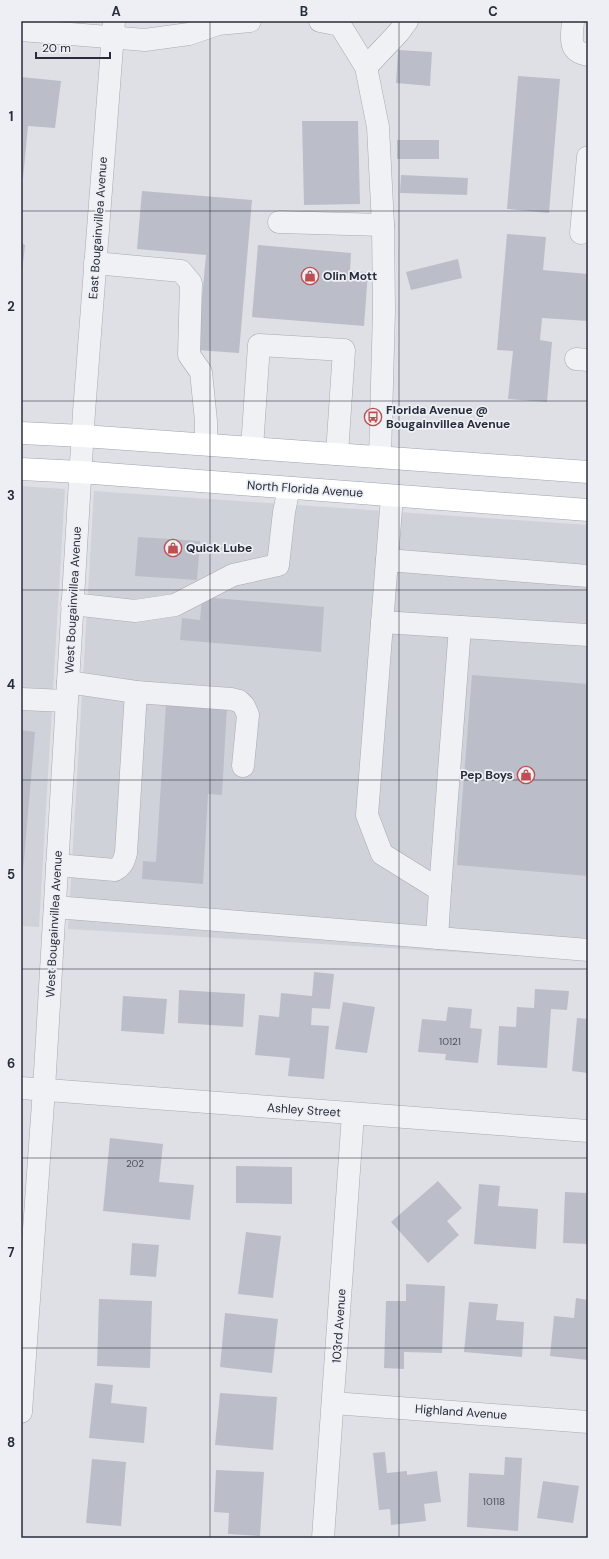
<svg xmlns="http://www.w3.org/2000/svg" width="609" height="1559" font-family="'DM Sans',sans-serif">
<style>
.built{fill:#d0d2da}
.building{fill:#bbbec8}
.lines{fill:none;stroke-linecap:round;stroke-linejoin:round}
.minor-casing{stroke:#a7aab3;stroke-width:23}
.major-casing{stroke:#9ea3b0;stroke-width:23}
.minor{stroke:#f0f1f4;stroke-width:22}
.major{stroke:#fff;stroke-width:22}
.grid{fill:none;stroke:#282d3b;stroke-width:1;stroke-opacity:0.55}
.labels{text-anchor:middle;stroke-width:3.5;stroke-linejoin:round;paint-order:stroke}
.number-label{font-size:10px;fill:#4d515e}
.street-label{font-size:12px;fill:#282d3b;stroke:#edeff4}
.poi-label{font-size:12px;font-weight:bold;fill:#282d3b;stroke:#edeff4;text-anchor:start}
.neatline{fill:none;stroke:#282d3b;stroke-width:1.5}
.grid-label{font-size:13px;text-anchor:middle;font-weight:bold;fill:#282d3b}
</style>
<rect width="100%" height="100%" fill="#dee0e6"/>
<g class="built">
<path d="M21 486 65 489 39 927 21 926Z"/>
<path d="M94 491 588 525V960L68 929Z"/>
</g>
<g class="building">
<path d="M398 50 432 52 430 86 396 83Z"/>
<path d="M518 76 560 79 549 213 507 209Z"/>
<path d="M21 77 61 81 55 128 28 126 23 178 21 177Z"/>
<path d="M302 121H358L360 204 304 205Z"/>
<rect x="397" y="140" width="42" height="19"/>
<path d="M401 175 468 178 467 195 400 193Z"/>
<path d="M142 191 252 200 239 353 197 350 206 255 137 249Z"/>
<path d="M507 234 546 237 543 270 588 274V321L542 318 540 340 552 342 547 402 508 399 513 351 497 350Z"/>
<path d="M21 243 25 245 22 273H21Z"/>
<path d="M258 245 351 253 350 271 368 272 364 326 252 317Z"/>
<path d="M458 259 462 278 411 290 406 272Z"/>
<path d="M138 537 200 541 197 580 135 576Z"/>
<path d="M202 597 324 607 321 652 180 640 182 618 200 620Z"/>
<path d="M472 675 588 684V876L457 865Z"/>
<path d="M166 703 227 706 222 795 208 794 203 884 142 879 143 861 156 862Z"/>
<path d="M21 730 35 732 22 883H21Z"/>
<path d="M314 972 334 974 330 1009 312 1008 311 1025 329 1026 324 1079 288 1076 290 1058 255 1055 259 1015 279 1017 281 993 312 996Z"/>
<path d="M535 989 569 991 567 1010 551 1009 547 1068 497 1065 499 1026 516 1027 517 1007 534 1008Z"/>
<path d="M179 990 245 994 243 1027 178 1023Z"/>
<path d="M123 996 167 999 164 1034 121 1031Z"/>
<path d="M343 1002 375 1007 367 1053 335 1049Z"/>
<path d="M448 1007 472 1009 470 1028 482 1029 478 1063 445 1060 446 1054 418 1052 422 1019 446 1021Z"/>
<path d="M577 1018 588 1019V1073L572 1071Z"/>
<path d="M110 1138 163 1144 159 1182 194 1185 190 1220 103 1211Z"/>
<path d="M236 1166 292 1167V1204L236 1203Z"/>
<path d="M438 1181 462 1208 447 1221 459 1235 428 1263 391 1222Z"/>
<path d="M479 1184 500 1186 498 1206 538 1209 536 1249 474 1244Z"/>
<path d="M565 1192 588 1193V1244L563 1243Z"/>
<path d="M246 1232 281 1236 273 1298 238 1294Z"/>
<path d="M132 1243 159 1245 156 1277 130 1275Z"/>
<path d="M406 1284 445 1286 442 1353 404 1352V1369L384 1368 386 1301H406Z"/>
<path d="M576 1298 588 1300V1360L550 1356 554 1316 574 1318Z"/>
<path d="M99 1299 152 1301 150 1368 97 1366Z"/>
<path d="M469 1302 498 1304 496 1320 524 1322 522 1357 464 1352Z"/>
<path d="M225 1313 278 1319 272 1373 220 1367Z"/>
<path d="M95 1383 113 1385 111 1403 147 1407 144 1443 89 1438Z"/>
<path d="M220 1393 277 1397 273 1450 215 1445Z"/>
<path d="M385 1452 387 1473 407 1471V1475L437 1471 441 1502 424 1504 426 1521 391 1525 390 1509 379 1510 373 1453Z"/>
<path d="M505 1457 522 1458 518 1531 467 1527 469 1473 504 1475Z"/>
<path d="M92 1459 126 1462 121 1526 86 1523Z"/>
<path d="M216 1470 264 1472 260 1536 228 1534 229 1513 214 1512Z"/>
<path d="M543 1481 579 1486 573 1523 537 1518Z"/>
</g>
<g class="lines">
<defs>
<g id="minor">
<path d="M320 21 340 25 366 67 378 127 383 225 384 310 380 457"/>
<path d="M573 21C572 38 567 51 588 55"/>
<path d="M21 30 145 40 189 34 218 24 250 21"/>
<path d="M366 67 399 32 407 21"/>
<path d="M279 222 383 225"/>
<path d="M581 233 588 157"/>
<path d="M95 263 181 271 191 283 189 355 201 372 206 421V444"/>
<path d="M576 359 588 360"/>
<path d="M252 448 259 345 344 350 337 454"/>
<path d="M392 496 367 815 382 854 440 890 437 938"/>
<path d="M387 560 588 576"/>
<path d="M72 604 135 611 175 605 233 575 278 565 284 512 289 488"/>
<path d="M382 622 588 635"/>
<path d="M68 682 136 692 231 699 239 701 244 706 248 715 243 766"/>
<path d="M21 699 66 701"/>
<path d="M57 865 115 870C122 866 124 861 126 853L136 692"/>
<path d="M440 890 460 627"/>
<path d="M55 907 588 950"/>
<path d="M21 1088 588 1131"/>
<path d="M333 1403 588 1422"/>
<path d="M21 1412 44 1089 84 412 114 21"/>
<path d="M323 1538 353 1114"/>
</g>
<g id="major">
<path d="M21 433 83 436 588 472"/>
<path d="M21 469 80 472 588 510"/>
</g>
</defs>
<use href="#minor" class="minor-casing"/>
<use href="#major" class="major-casing"/>
<use href="#minor" class="minor"/>
<use href="#major" class="major"/>
</g>
<path class="grid" d="M210 21V1538M399 21V1538M21 211H588M21 401H588M21 590H588M21 780H588M21 969H588M21 1158H588M21 1348H588"/>
<defs>
<symbol id="shop-ring" viewBox="-11 -11 22 22"><circle r="9.5" fill="#edeff4" stroke="#bf4e50" stroke-width="1.5"/><path d="M-5-2.5h2.3a2.7 3.5 0 0 1 5.4 0H5L5.5 6h-11ZM-1.5-2.5h3a1.5 2.3 0 0 0-3 0Z" fill="#bf4e50"/></symbol>
<symbol id="bus-ring" viewBox="-11 -11 22 22"><circle r="9.5" fill="#edeff4" stroke="#bf4e50" stroke-width="1.5"/><path d="M-5-6H5V4H4V6H2V4H-2V6H-4V4H-5ZM-3.5-4V0h7V-4ZM-3.5 1.2v1.5H-2V1.2ZM2 1.2v1.5H3.5V1.2Z" fill="#bf4e50"/></symbol>
</defs>
<g fill-rule="evenodd">
<use href="#shop-ring" x="300" y="266" width="20" height="20"/>
<use href="#bus-ring" x="363" y="407" width="20" height="20"/>
<use href="#shop-ring" x="163" y="538" width="20" height="20"/>
<use href="#shop-ring" x="516" y="765" width="20" height="20"/>
</g>
<g class="labels">
<g class="number-label">
<text x="450" y="1045">10121</text>
<text x="135" y="1167">202</text>
<text x="494" y="1505">10118</text>
</g>
<g class="street-label">
<text transform="translate(98 228) rotate(-86)" y="4">East Bougainvillea Avenue</text>
<text transform="translate(305 489) rotate(4)" y="4">North Florida Avenue</text>
<text transform="translate(73 600) rotate(-87)" y="4">West Bougainvillea Avenue</text>
<text transform="translate(54 924) rotate(-87)" y="4">West Bougainvillea Avenue</text>
<text transform="translate(304 1110) rotate(4)" y="4">Ashley Street</text>
<text transform="translate(339 1326) rotate(-86)" y="4">103rd Avenue</text>
<text transform="translate(461 1412) rotate(4)" y="4">Highland Avenue</text>
</g>
<g class="poi-label">
<text x="323" y="280">Olin Mott</text>
<text x="386" y="414">Florida Avenue @<tspan x="386" dy="14">Bougainvillea Avenue</tspan></text>
<text x="186" y="552">Quick Lube</text>
<text x="513" y="779" text-anchor="end">Pep Boys</text>
</g>
</g>
<rect width="609" height="1559" fill="none" stroke="#edeff4" stroke-width="44"/>
<path d="M36 52v6h74v-6" fill="none" stroke="#282d3b" stroke-width="2"/>
<text x="42" y="52" font-size="12" fill="#282d3b" stroke="#edeff4" stroke-width="3" paint-order="stroke">20 m</text>
<rect x="22" y="22" width="565" height="1515" class="neatline"/>
<g class="grid-label">
<text x="116" y="16">A</text>
<text x="304" y="16">B</text>
<text x="493" y="16">C</text>
<text x="11" y="121">1</text>
<text x="11" y="311">2</text>
<text x="11" y="500">3</text>
<text x="11" y="689">4</text>
<text x="11" y="879">5</text>
<text x="11" y="1068">6</text>
<text x="11" y="1257">7</text>
<text x="11" y="1447">8</text>
</g>
</svg>
